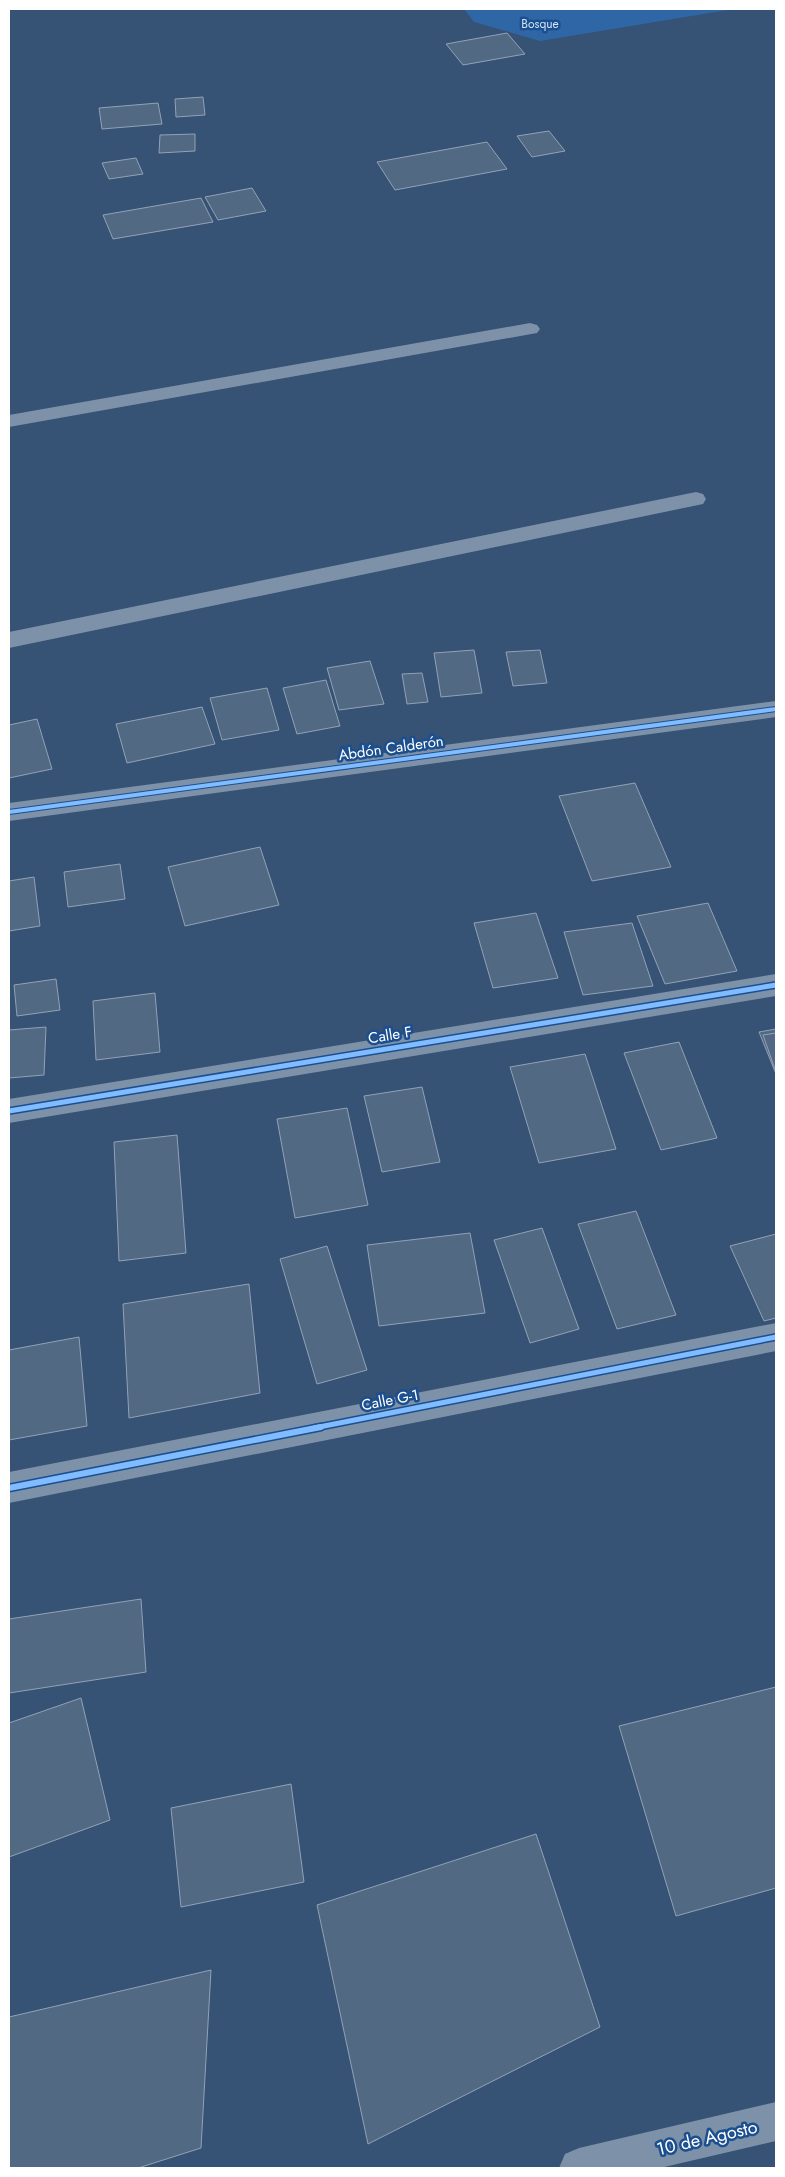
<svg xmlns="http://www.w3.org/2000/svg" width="785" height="2177" font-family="Jost,sans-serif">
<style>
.green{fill:#2f66a5}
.building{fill:#526984;stroke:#92a2b6}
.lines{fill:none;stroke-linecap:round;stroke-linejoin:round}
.minor{fill:#7d92a8;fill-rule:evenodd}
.cycleway-far2-casing{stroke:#1b4f8f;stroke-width:6}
.cycleway-far1-casing{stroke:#1b4f8f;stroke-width:8}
.cycleway-casing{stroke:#1b4f8f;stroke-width:9}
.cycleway-far2{stroke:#80bcff;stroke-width:4}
.cycleway-far1{stroke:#80bcff;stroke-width:5}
.cycleway{stroke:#80bcff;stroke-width:6}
.labels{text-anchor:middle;stroke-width:5;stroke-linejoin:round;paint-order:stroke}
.far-park-label{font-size:12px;fill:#cfe3fa;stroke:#1b4f8f}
.street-label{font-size:15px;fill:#fff;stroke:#1b4f8f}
.near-street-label{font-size:18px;fill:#fff;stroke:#1b4f8f}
</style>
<rect width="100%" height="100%" fill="#365274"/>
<path class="green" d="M464 9H734L540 41 474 22Z"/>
<g class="building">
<path d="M507 33 525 54 463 65 446 44Z"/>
<path d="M203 97 205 115 176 117 175 99Z"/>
<path d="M158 103 162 124 102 129 99 108Z"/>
<path d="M549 131 565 151 532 157 517 136Z"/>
<path d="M195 134V151L159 153 160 135Z"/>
<path d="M487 142 507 169 395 190 377 162Z"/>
<path d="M136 158 143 174 109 179 102 163Z"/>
<path d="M252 188 266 211 218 220 205 197Z"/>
<path d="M201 198 213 222 113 239 103 215Z"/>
<path d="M474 650 482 693 441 697 434 653Z"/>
<path d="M540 650 547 683 513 686 506 652Z"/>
<path d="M370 661 384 704 339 710 327 668Z"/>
<path d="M422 673 428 702 407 704 402 674Z"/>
<path d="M326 680 340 726 297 734 283 688Z"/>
<path d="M267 688 279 730 222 740 210 698Z"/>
<path d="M202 707 215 744 127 763 116 724Z"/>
<path d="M37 719 52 769 9 778V725Z"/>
<path d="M635 783 671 867 592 881 559 796Z"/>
<path d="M260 847 279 905 185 926 168 867Z"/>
<path d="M120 864 125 899 68 907 64 872Z"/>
<path d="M34 877 40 926 9 931V881Z"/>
<path d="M708 903 737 971 665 984 637 916Z"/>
<path d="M536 913 558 978 493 988 474 923Z"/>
<path d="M632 923 653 986 583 995 564 932Z"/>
<path d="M56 979 60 1010 17 1016 14 985Z"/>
<path d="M155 993 160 1052 96 1060 93 1001Z"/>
<path d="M46 1027 44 1075 9 1078V1030Z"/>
<path d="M776 1029V1074L759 1032Z"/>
<path d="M776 1033V1072L763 1035Z"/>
<path d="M679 1042 717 1138 661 1150 624 1053Z"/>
<path d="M585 1054 616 1149 539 1163 510 1067Z"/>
<path d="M422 1087 440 1162 382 1172 364 1096Z"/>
<path d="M347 1108 368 1205 295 1218 277 1119Z"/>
<path d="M177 1135 186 1253 119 1261 114 1142Z"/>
<path d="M636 1211 676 1315 617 1329 578 1224Z"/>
<path d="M542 1228 579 1329 530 1343 494 1240Z"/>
<path d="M470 1233 485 1313 379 1326 367 1245Z"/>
<path d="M776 1234V1318L764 1321 730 1246Z"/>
<path d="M327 1246 367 1370 317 1384 280 1259Z"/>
<path d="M249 1284 260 1393 129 1418 123 1304Z"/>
<path d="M79 1337 87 1426 9 1440V1350Z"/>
<path d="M141 1599 146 1672 9 1693V1619Z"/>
<path d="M776 1687V1888L676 1916 619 1726Z"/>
<path d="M81 1698 110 1820 9 1857V1723Z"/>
<path d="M291 1784 304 1882 181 1907 171 1808Z"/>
<path d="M536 1834 600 2027 368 2144 317 1905Z"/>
<path d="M211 1970 201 2148 138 2168H9V2017Z"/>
</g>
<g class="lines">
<g class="minor">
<path d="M530 323 537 325 540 329 537 333 9 427V415Z"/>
<path d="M696 492 703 494 706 499 703 504 9 648V632Z"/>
<path d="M776 701V717L9 821V803Z"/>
<path d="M776 974V996L9 1123V1099Z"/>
<path d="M776 1323V1351L9 1503V1472Z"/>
<path d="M776 2102V2141L660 2168H559L565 2154 579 2148Z"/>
</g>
<defs>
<path id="cycleway-far2" d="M9 812 776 709"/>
<g id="cycleway-far1">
<path d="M9 1111 776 985"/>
<path d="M314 1428 776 1337"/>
</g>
<path id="cycleway" d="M9 1488 321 1427"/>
</defs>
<use href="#cycleway-far2" class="cycleway-far2-casing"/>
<use href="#cycleway-far1" class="cycleway-far1-casing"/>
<use href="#cycleway" class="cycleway-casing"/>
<use href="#cycleway-far2" class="cycleway-far2"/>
<use href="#cycleway-far1" class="cycleway-far1"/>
<use href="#cycleway" class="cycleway"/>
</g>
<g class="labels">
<g class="far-park-label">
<text x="540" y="28">Bosque</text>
</g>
<g class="street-label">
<text transform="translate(391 748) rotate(-8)" y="5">Abdón Calderón</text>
<text transform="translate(390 1035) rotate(-9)" y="5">Calle F</text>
<text transform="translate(390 1400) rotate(-11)" y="5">Calle G-1</text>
</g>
<g class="near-street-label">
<text transform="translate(707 2138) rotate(-13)" y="6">10 de Agosto</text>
</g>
</g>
<rect width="785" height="2177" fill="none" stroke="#ffffff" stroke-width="20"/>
</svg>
